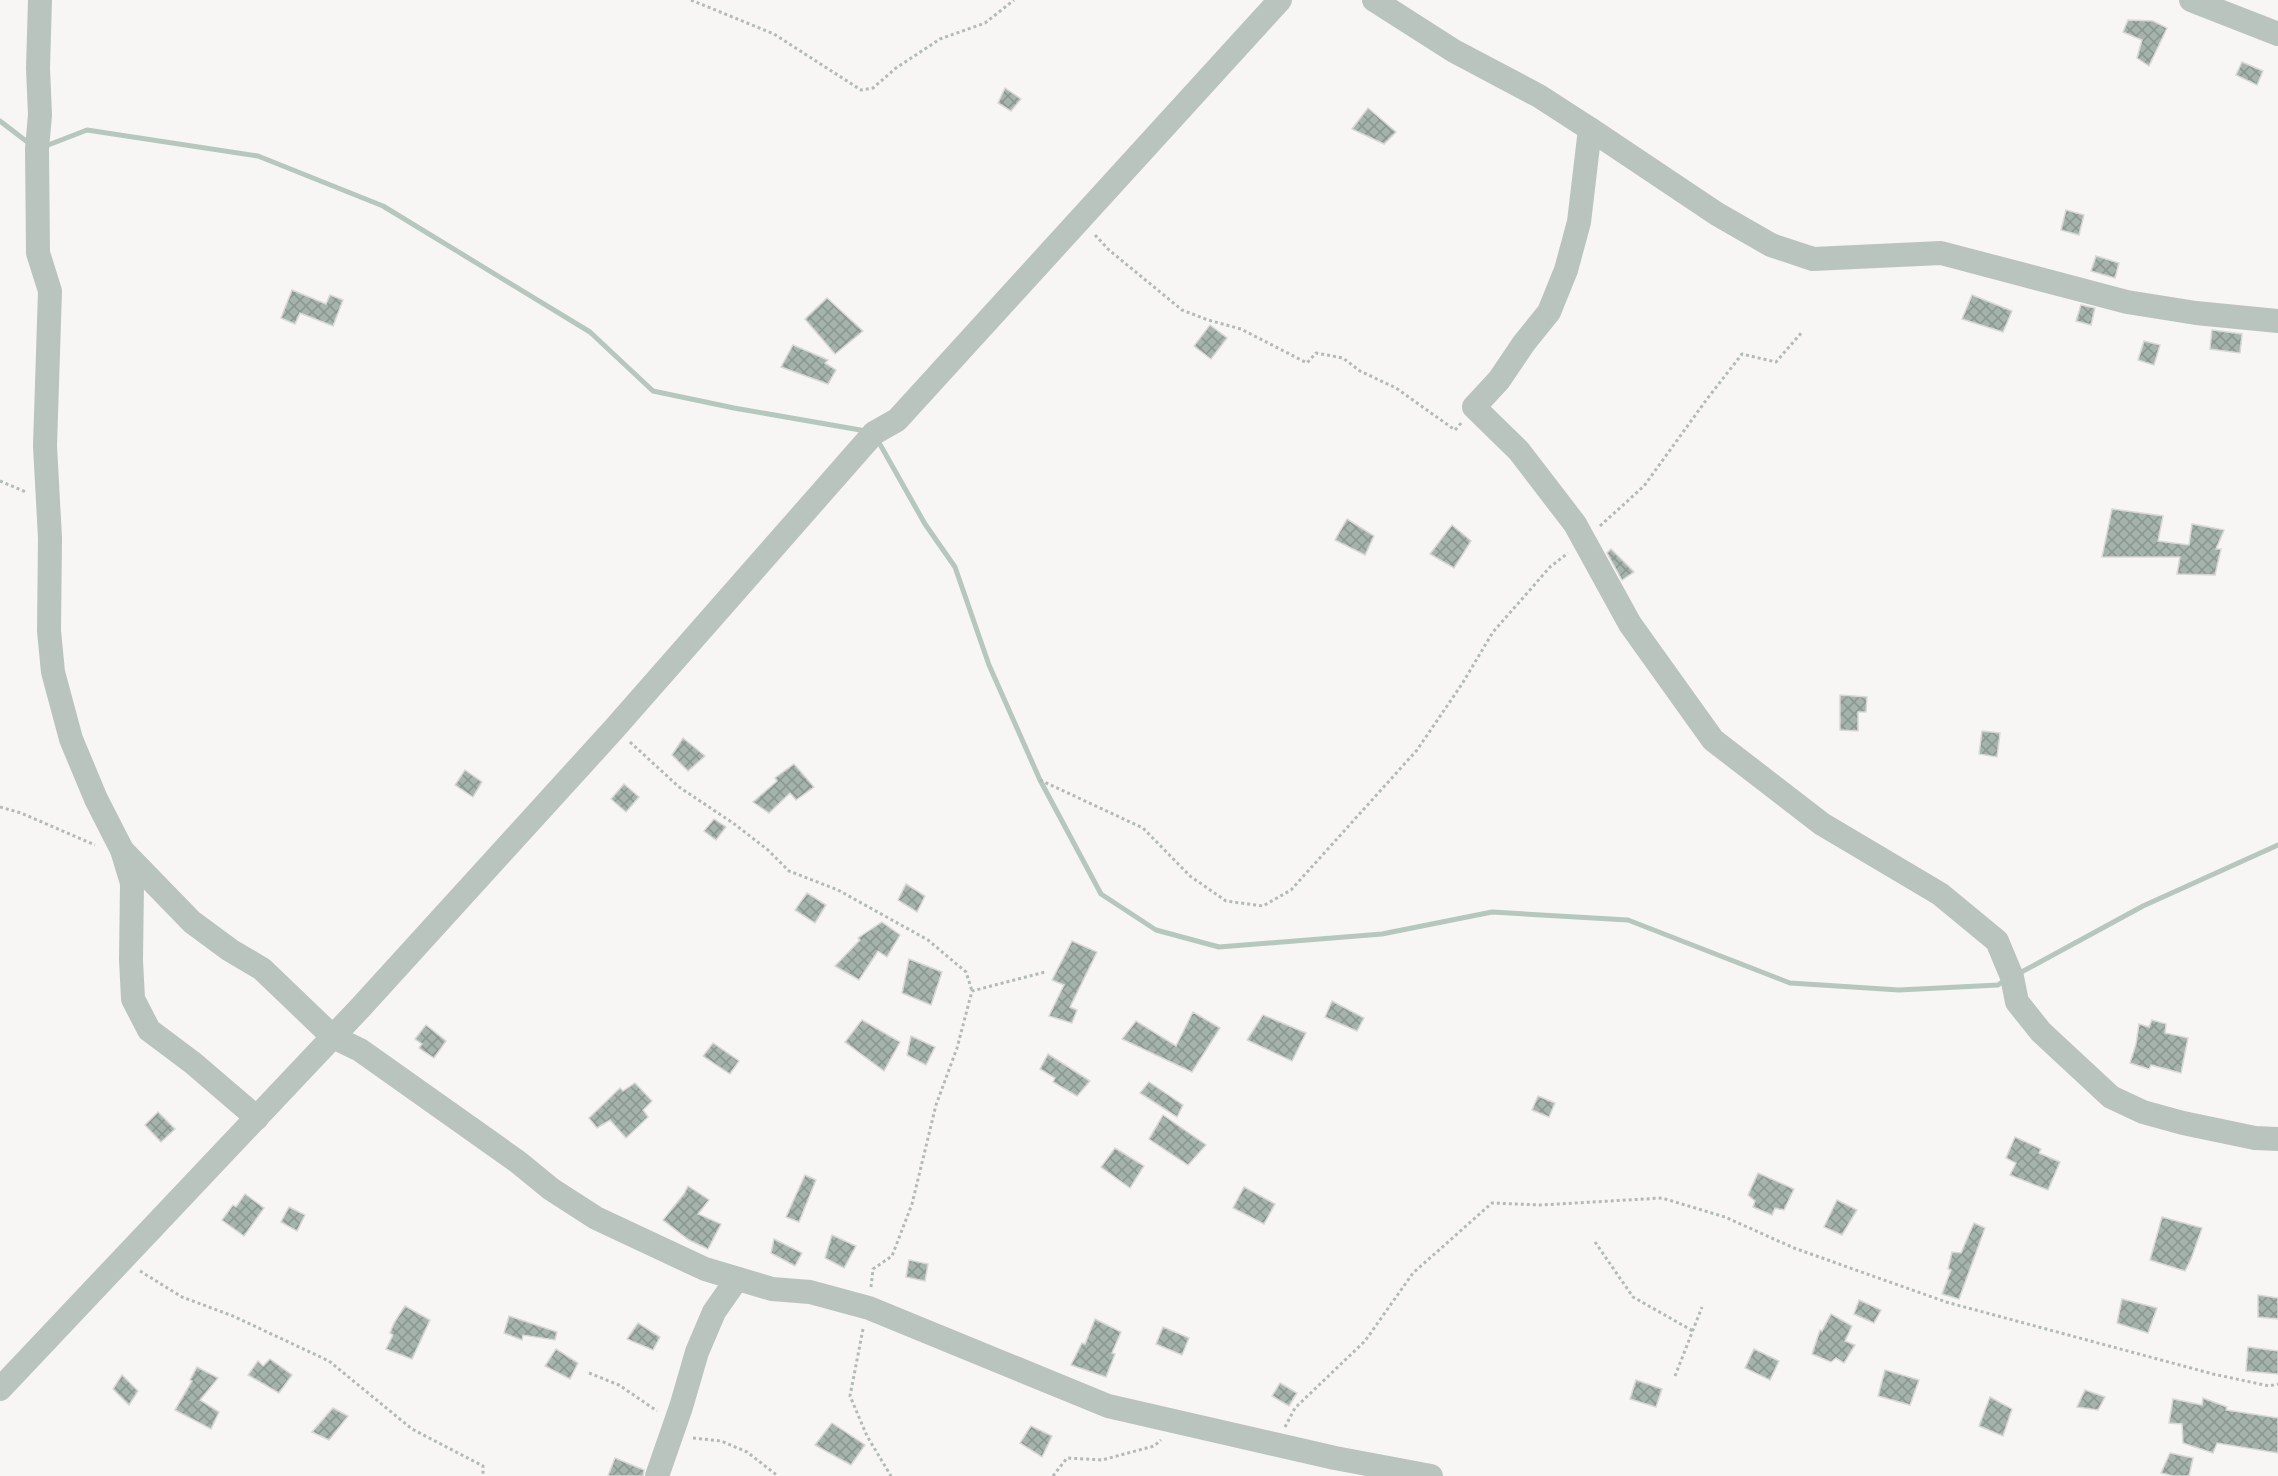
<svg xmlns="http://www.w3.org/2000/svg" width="2278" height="1476" font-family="'Titillium Web',sans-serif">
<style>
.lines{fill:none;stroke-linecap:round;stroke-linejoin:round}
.stream{stroke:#b6c8bd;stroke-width:5}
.building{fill:url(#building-cross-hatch);stroke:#dad8d7;stroke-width:1.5}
.path{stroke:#b3bbb8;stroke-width:3;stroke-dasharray:3 3;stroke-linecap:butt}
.minor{stroke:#bac4bf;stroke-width:24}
</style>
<defs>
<pattern id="building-cross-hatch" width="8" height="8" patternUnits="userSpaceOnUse" patternTransform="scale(1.5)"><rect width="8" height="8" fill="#a4b3ab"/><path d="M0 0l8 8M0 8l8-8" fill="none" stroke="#89968f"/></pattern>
</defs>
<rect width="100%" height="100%" fill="#f8f5f5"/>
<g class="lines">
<g class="stream">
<path d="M0 121 30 144"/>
<path d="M43 147 87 130 258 156 383 206 590 332 653 391 734 408 866 431"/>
<path d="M877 439 925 524 955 567 989 665 1040 780 1101 894 1156 930 1219 947 1382 934 1492 912 1628 920 1790 983 1899 990 1998 985 2005 980"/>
<path d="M2016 975 2143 906 2278 845"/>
</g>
</g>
<g class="building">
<path d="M2128 20 2153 21 2167 28 2149 66 2137 58 2142 40 2123 32Z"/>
<path d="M2242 62 2263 71 2257 85 2236 75Z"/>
<path d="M1005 88 1021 99 1011 111 998 103Z"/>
<path d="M1368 108 1396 132 1384 144 1352 129Z"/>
<path d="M2066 210 2084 215 2079 235 2061 230Z"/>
<path d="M2096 256 2119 263 2115 278 2091 271Z"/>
<path d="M292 290 326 304 330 295 343 300 333 326 300 313 295 324 281 318Z"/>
<path d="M1972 295 2012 311 2003 332 1962 319Z"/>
<path d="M827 298 863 331 835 354 805 319Z"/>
<path d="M2081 305 2095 308 2091 325 2076 321Z"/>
<path d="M1210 325 1227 338 1211 359 1194 346Z"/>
<path d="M2212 330 2242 334 2240 353 2210 349Z"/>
<path d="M2144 341 2160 345 2154 365 2138 360Z"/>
<path d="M793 345 828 360 825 363 836 370 828 384 781 367Z"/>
<path d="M2112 509 2163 516 2158 541 2189 545 2192 524 2224 530 2216 549H2221L2215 575 2177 574 2180 557H2102Z"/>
<path d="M1347 519 1374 536 1365 555 1335 540Z"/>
<path d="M1452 525 1471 541 1454 568 1430 554Z"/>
<path d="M1611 549 1634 572 1622 580 1607 553Z"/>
<path d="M1840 695 1867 697 1866 712H1858V731L1840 730Z"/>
<path d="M1982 731 2000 733 1997 757 1979 754Z"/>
<path d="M683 738 705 756 688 771 672 755Z"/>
<path d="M794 764 814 787 796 800 790 793 769 813 753 802 777 781 775 778Z"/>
<path d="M465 770 482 782 473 797 455 785Z"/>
<path d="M624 784 639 797 626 812 611 799Z"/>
<path d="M714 819 726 827 716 840 704 831Z"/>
<path d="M906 884 925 896 917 912 898 900Z"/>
<path d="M807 893 826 905 815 923 795 910Z"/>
<path d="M882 922 900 935 887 957 878 951 859 980 835 966 860 940 858 938Z"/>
<path d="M1072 941 1097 952 1070 1007 1077 1010 1072 1023 1049 1016 1064 985 1052 980Z"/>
<path d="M909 959 942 972 931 1005 902 993Z"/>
<path d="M1332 1001 1364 1018 1357 1031 1325 1017Z"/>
<path d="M1193 1012 1220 1028 1192 1072 1122 1039 1136 1021 1176 1046Z"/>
<path d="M1263 1015 1306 1033 1292 1061 1247 1040Z"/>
<path d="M862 1020 900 1042 884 1071 845 1042Z"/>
<path d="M2152 1020 2166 1024 2165 1033 2188 1038 2181 1073 2151 1065 2149 1069 2130 1063 2136 1044 2139 1024 2149 1027Z"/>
<path d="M426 1025 446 1041 434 1058 419 1048 422 1044 415 1039Z"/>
<path d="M911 1036 935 1047 926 1065 907 1055Z"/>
<path d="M713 1043 739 1061 730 1074 703 1056Z"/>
<path d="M1048 1054 1090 1081 1077 1096 1053 1082 1055 1078 1040 1069Z"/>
<path d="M1149 1082 1183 1105 1177 1117 1140 1093Z"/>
<path d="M635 1083 652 1101 643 1110 648 1117 626 1138 610 1120 597 1128 589 1118 620 1088 623 1091Z"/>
<path d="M1538 1096 1555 1103 1549 1117 1532 1110Z"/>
<path d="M158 1112 175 1129 161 1142 145 1125Z"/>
<path d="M1163 1115 1206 1145 1188 1165 1149 1139Z"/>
<path d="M2015 1137 2041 1149 2039 1153 2060 1162 2048 1190 2010 1175 2016 1163 2006 1158Z"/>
<path d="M1115 1148 1144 1166 1130 1188 1101 1167Z"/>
<path d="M1758 1173 1794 1189 1784 1210 1775 1208 1772 1215 1753 1207 1755 1201 1748 1195Z"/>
<path d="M805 1175 816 1180 799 1222 786 1217Z"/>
<path d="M688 1186 709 1200 698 1214 721 1224 708 1249 689 1240 663 1220 684 1194Z"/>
<path d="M1244 1187 1275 1204 1264 1224 1233 1208Z"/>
<path d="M245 1194 264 1208 244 1236 222 1220 233 1205 236 1207Z"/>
<path d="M1837 1200 1857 1210 1842 1235 1824 1227Z"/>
<path d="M289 1207 305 1215 297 1231 281 1222Z"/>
<path d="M2162 1217 2202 1228 2191 1259 2185 1271 2150 1260Z"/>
<path d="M1974 1223 1985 1228 1959 1299 1942 1294 1951 1270 1948 1269 1952 1252 1961 1253Z"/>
<path d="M832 1235 856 1246 844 1268 825 1258Z"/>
<path d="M774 1239 802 1253 795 1266 771 1253Z"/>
<path d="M909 1260 928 1264 925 1281 906 1277Z"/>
<path d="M2258 1295 2278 1298V1319L2258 1317Z"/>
<path d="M2122 1299 2157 1308 2148 1333 2117 1323Z"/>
<path d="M1859 1300 1881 1310 1874 1323 1854 1314Z"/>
<path d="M405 1306 430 1320 412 1359 386 1349 393 1335 390 1333 394 1323Z"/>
<path d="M1831 1314 1852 1326 1845 1341 1855 1345 1844 1363 1836 1358 1831 1362 1812 1354 1820 1330 1822 1331Z"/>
<path d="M509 1316 557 1332 555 1340 523 1335 522 1340 504 1333Z"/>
<path d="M1095 1319 1121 1332 1112 1353 1115 1354 1106 1377 1071 1365 1082 1343 1085 1344Z"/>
<path d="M638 1323 660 1337 653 1350 627 1339Z"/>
<path d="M1163 1327 1189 1338 1182 1355 1156 1344Z"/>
<path d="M2248 1347 2278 1351V1374L2246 1371Z"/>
<path d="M556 1349 578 1363 570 1379 545 1366Z"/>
<path d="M1754 1349 1779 1361 1770 1380 1745 1368Z"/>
<path d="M270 1359 292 1375 279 1393 248 1375 258 1361 263 1366Z"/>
<path d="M197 1367 218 1378 200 1400 219 1412 211 1429 175 1410 192 1381 190 1380Z"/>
<path d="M1885 1370 1919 1380 1910 1405 1878 1396Z"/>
<path d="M122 1375 138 1391 129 1405 113 1389Z"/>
<path d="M1636 1380 1662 1389 1656 1407 1630 1399Z"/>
<path d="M1280 1383 1297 1393 1289 1406 1272 1396Z"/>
<path d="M2085 1390 2105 1397 2098 1410 2077 1407Z"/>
<path d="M1990 1397 2012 1409 2003 1436 1979 1426Z"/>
<path d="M2203 1398 2227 1407 2226 1410 2278 1418V1453L2217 1443 2213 1453 2183 1443 2182 1424 2169 1423 2173 1399 2202 1405Z"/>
<path d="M333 1408 348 1416 329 1440 312 1432Z"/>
<path d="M832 1423 865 1445 851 1465 815 1445Z"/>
<path d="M1031 1426 1052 1436 1042 1457 1020 1443Z"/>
<path d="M2170 1453 2193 1458 2189 1476H2174L2161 1473Z"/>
<path d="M615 1458 644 1470 643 1476H608Z"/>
</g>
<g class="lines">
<g class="path">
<path d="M691 0 774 34 861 90 873 88 896 68 940 39 985 23 1014 0"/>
<path d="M1095 235 1109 250 1182 310 1208 320 1241 329 1307 363 1316 353 1343 358 1360 371 1396 388 1455 430 1462 422"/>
<path d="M0 481 26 492"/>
<path d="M1600 526 1644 486 1707 399 1742 354 1776 362 1802 332"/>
<path d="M630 742 679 787 733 823 768 850 789 871 838 890 928 940 966 972 972 991"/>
<path d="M1040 780 1143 828 1190 876 1226 901 1263 906 1291 890 1417 750 1462 684 1493 632 1550 567 1568 553"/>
<path d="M0 807 21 813 95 845"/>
<path d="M1595 1242 1633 1297 1693 1331"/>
<path d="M140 1271 182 1297 233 1316 329 1361 412 1429 483 1466V1476"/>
<path d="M871 1287 873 1269 892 1256 912 1204 936 1105 957 1048 972 991 1045 972"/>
<path d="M863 1329 850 1396 867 1436 891 1476"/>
<path d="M589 1373 619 1385 657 1411"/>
<path d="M1675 1376 1702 1307"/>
<path d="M1285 1427 1295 1408 1365 1341 1413 1273 1492 1203 1541 1205 1662 1198 1725 1217 1794 1248 1946 1302 2213 1374 2269 1386 2278 1384"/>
<path d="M693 1438 721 1441 747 1452 778 1476"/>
<path d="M1053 1476 1067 1458 1102 1460 1154 1446 1161 1440"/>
</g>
<g class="minor">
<path d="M40 0 38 68 40 115 37 149 38 253 50 291 45 446 50 538 49 631 53 672 71 739 96 799 122 850 132 883 131 960 133 999 149 1030 193 1063 257 1118"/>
<path d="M1374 0 1454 51 1539 96 1590 129 1579 222 1566 270 1549 312 1524 343 1499 380 1474 407 1519 451 1575 524 1630 624 1713 740 1822 824 1940 894 1997 941 2012 977 2017 1002 2041 1032 2111 1097 2143 1112 2183 1123 2255 1138 2278 1139"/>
<path d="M2191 0 2278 34"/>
<path d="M1590 129 1717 214 1771 245 1813 259 1941 253 2127 302 2196 313 2278 321"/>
<path d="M122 850 192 922 230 950 262 969 333 1037 360 1050 518 1162 551 1189 596 1218 705 1269 772 1289 810 1292 869 1308 1108 1406 1335 1458 1431 1476"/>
<path d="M0 1389 361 1007 614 729 874 433 897 420 1280 0"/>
<path d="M657 1476 681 1407 697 1352 714 1312 737 1279"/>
</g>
</g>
</svg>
